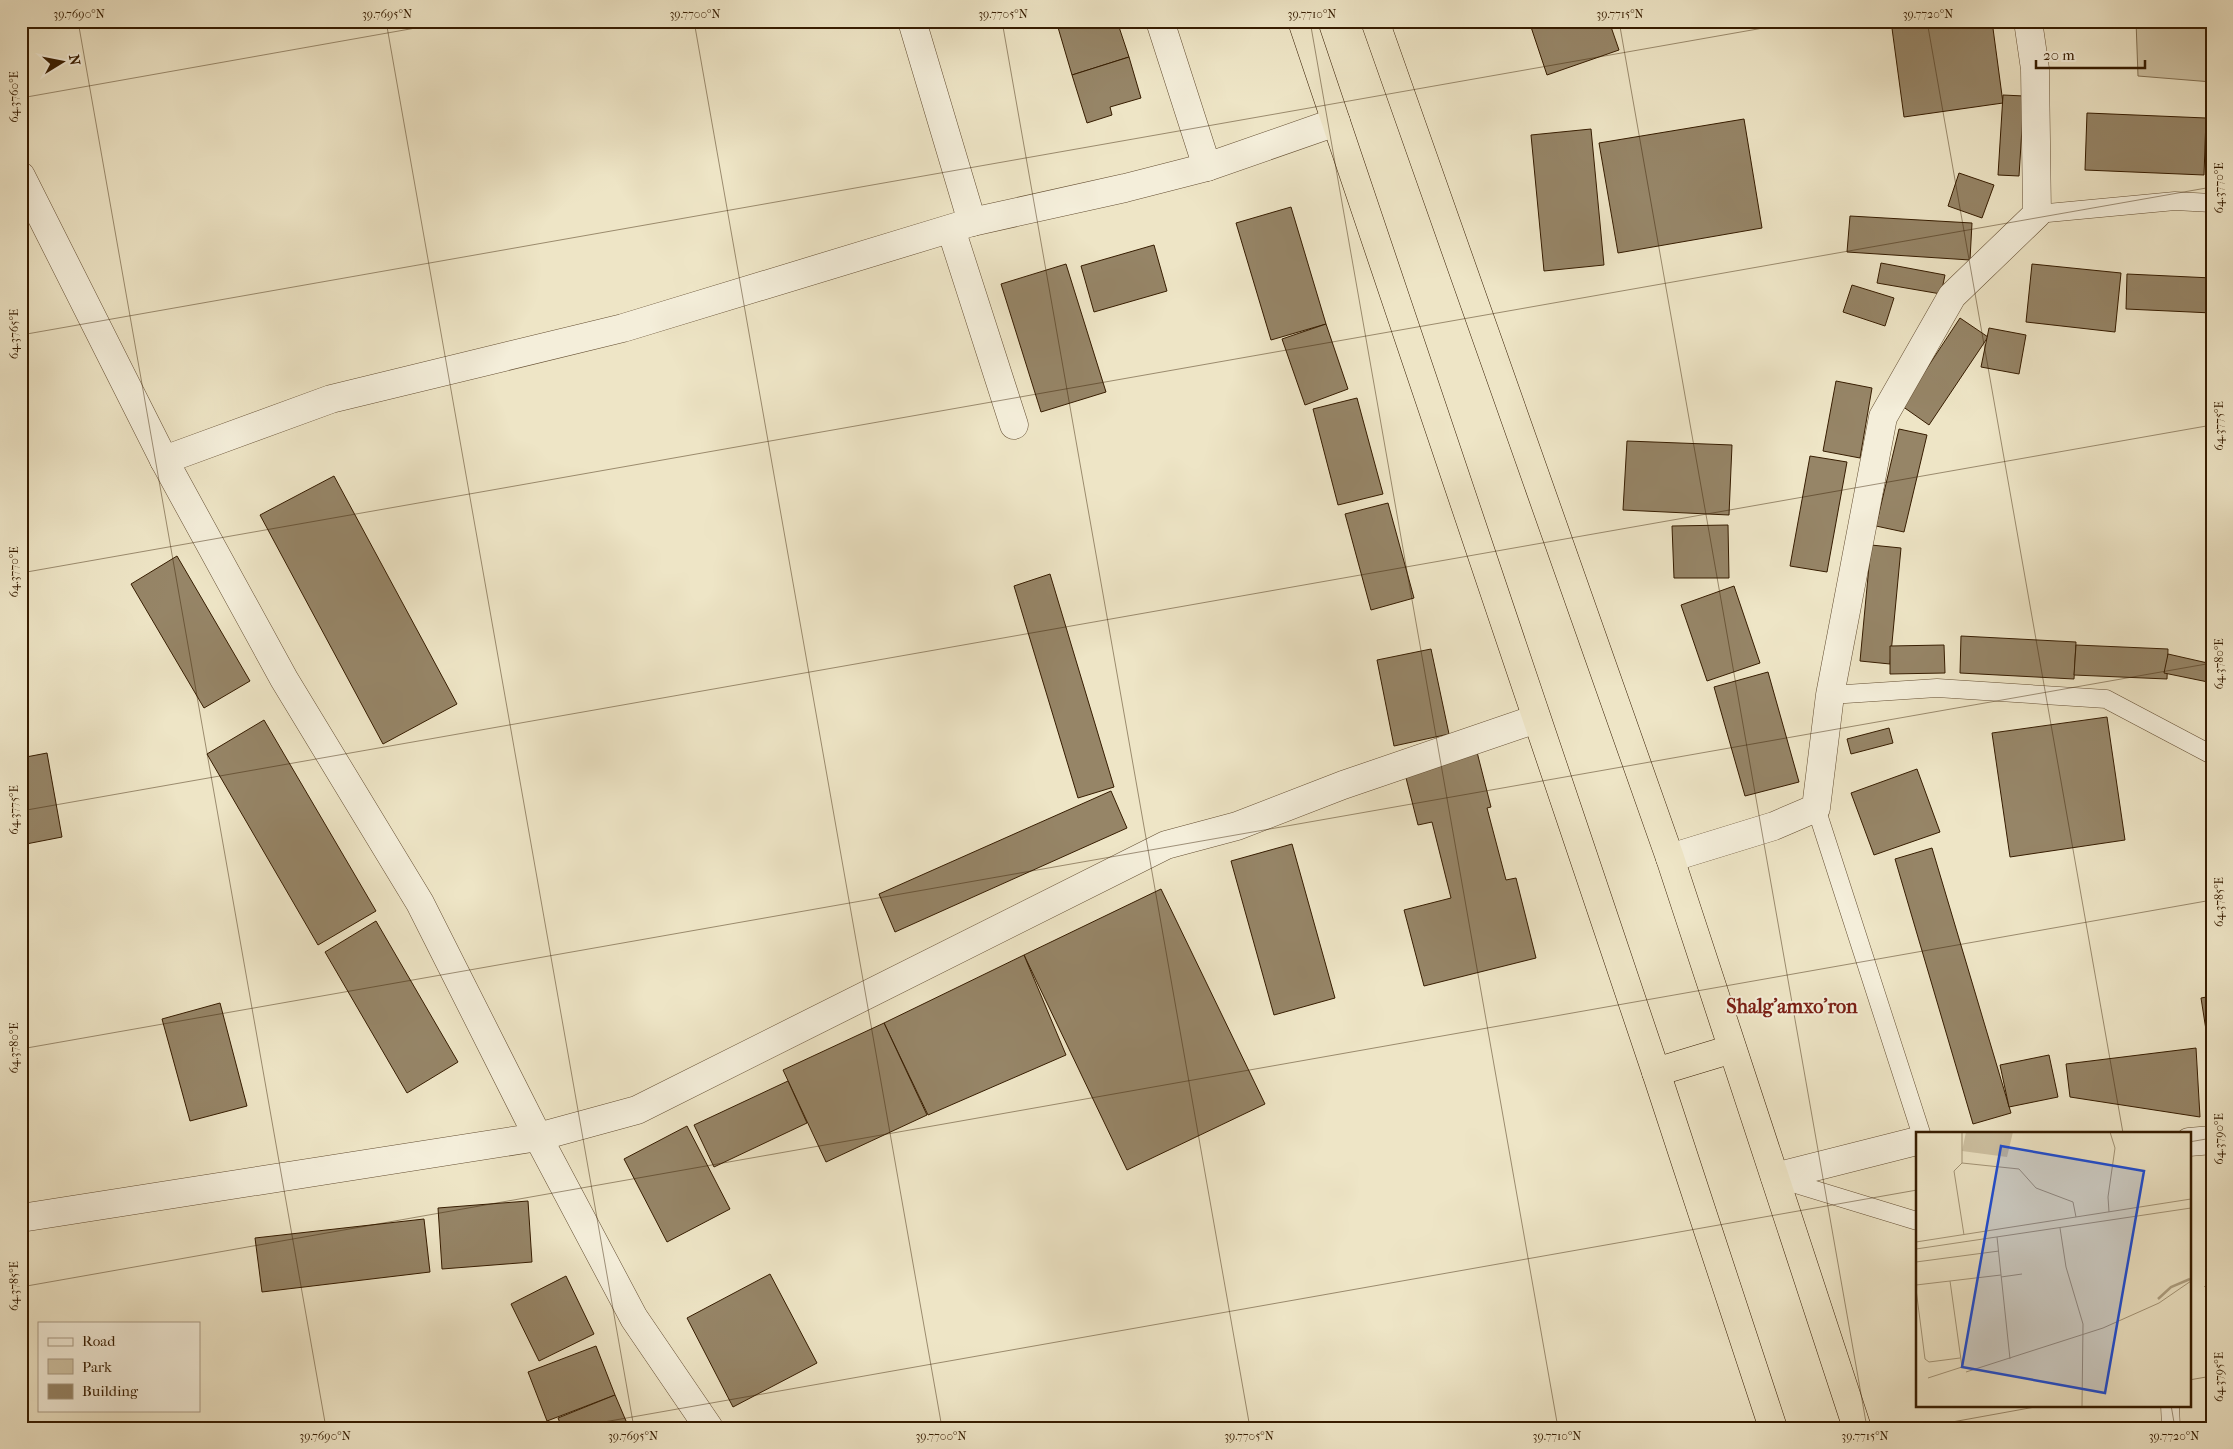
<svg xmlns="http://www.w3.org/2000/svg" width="2233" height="1449" font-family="'IM FELL French Canon',serif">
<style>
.green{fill:#cfc3a4;stroke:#827052}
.building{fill:#968567;stroke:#361c00}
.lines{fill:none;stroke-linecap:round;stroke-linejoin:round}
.service-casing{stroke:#644e32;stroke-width:19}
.minor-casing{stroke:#644e32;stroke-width:29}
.trunk-casing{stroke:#361c00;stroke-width:29}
.service{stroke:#f4eeda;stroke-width:18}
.minor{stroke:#f4eeda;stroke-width:28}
.trunk{stroke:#eee5c6;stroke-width:28}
.ticks{fill:none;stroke:#361c00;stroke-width:1;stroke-opacity:0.45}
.labels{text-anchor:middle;stroke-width:4;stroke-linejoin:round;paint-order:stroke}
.quarter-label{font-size:20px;font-weight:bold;fill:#7a1f14;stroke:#f4eeda}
.inset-river{fill:none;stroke:#afa183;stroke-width:2.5}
.inset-road{fill:none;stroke:#a49577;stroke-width:1}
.view{fill:#1d4ed8;fill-opacity:0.15;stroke:#1d4ed8;stroke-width:2.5}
.inset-edge{fill:none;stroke:#361c00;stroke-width:2.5}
.neatline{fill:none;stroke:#361c00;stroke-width:2}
.ticks-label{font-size:12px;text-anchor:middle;fill:#361c00}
</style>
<rect width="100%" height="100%" fill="#eee5c6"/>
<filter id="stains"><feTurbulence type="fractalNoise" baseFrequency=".004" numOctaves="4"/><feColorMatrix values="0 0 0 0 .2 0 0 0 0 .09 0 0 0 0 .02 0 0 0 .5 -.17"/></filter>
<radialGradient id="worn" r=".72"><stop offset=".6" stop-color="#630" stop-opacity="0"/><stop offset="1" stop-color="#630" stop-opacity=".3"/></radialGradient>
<path class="green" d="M2136 21H2212V82L2138 76Z"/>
<g class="building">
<path d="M1067 21H1082L1083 27 1103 21H1117L1129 57 1072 75 1057 24Z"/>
<path d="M1529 21H1609L1619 50 1547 75Z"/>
<path d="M1891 21H1992L2003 103 1904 117Z"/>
<path d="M1129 57 1141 98 1110 107 1112 115 1087 123 1072 75Z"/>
<path d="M2003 95 2024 96 2019 176 1998 175Z"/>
<path d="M2087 113 2206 118 2204 175 2085 170Z"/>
<path d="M1744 119 1762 228 1618 253 1599 143Z"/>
<path d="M1591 129 1604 265 1544 271 1531 135Z"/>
<path d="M1959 173 1994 185 1982 218 1948 206Z"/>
<path d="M1291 207 1326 324 1271 340 1236 223Z"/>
<path d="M1850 216 1972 223 1970 260 1847 252Z"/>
<path d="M1154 245 1167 291 1094 312 1081 266Z"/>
<path d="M1881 263 1945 275 1941 294 1877 283Z"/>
<path d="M1066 264 1106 392 1041 412 1001 284Z"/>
<path d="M2032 264 2121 273 2115 332 2026 322Z"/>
<path d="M2127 274 2212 278V313L2126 309Z"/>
<path d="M1852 285 1894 298 1885 326 1843 312Z"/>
<path d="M1960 318 1988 337 1929 425 1902 406Z"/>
<path d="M1326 324 1348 389 1305 405 1282 339Z"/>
<path d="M1989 328 2026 335 2019 374 1981 367Z"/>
<path d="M1836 381 1872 388 1860 458 1823 451Z"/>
<path d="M1357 398 1383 494 1338 505 1313 409Z"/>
<path d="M1899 429 1927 435 1904 532 1876 526Z"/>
<path d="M1627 441 1732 445 1729 515 1623 510Z"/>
<path d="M1810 456 1847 462 1827 572 1790 566Z"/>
<path d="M334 476 457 704 383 744 260 515Z"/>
<path d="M1388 503 1414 598 1371 610 1345 514Z"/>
<path d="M1728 525 1729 578H1674L1672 526Z"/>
<path d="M1871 545 1901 548 1890 664 1860 661Z"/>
<path d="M177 556 250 681 204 708 131 584Z"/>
<path d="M1050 574 1114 787 1078 798 1014 586Z"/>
<path d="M1734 586 1760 663 1707 681 1681 605Z"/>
<path d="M1961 636 2076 642 2074 679 1960 673Z"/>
<path d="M1944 645 1945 673 1890 674V646Z"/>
<path d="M2076 645 2168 649 2167 679 2074 675Z"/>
<path d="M1431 649 1449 734 1394 746 1377 660Z"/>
<path d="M2168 654 2212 664 2208 682 2164 673Z"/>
<path d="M1768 672 1799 782 1745 796 1714 687Z"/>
<path d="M2107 717 2125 840 2010 857 1992 733Z"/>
<path d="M264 720 376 911 318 945 207 754Z"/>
<path d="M1889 728 1893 743 1851 754 1847 739Z"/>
<path d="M1477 752 1491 807 1487 808 1506 880 1516 878 1536 958 1424 986 1404 910 1451 898 1432 822 1418 825 1404 770Z"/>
<path d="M47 753 62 837 21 845V758Z"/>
<path d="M1917 769 1940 832 1874 855 1851 793Z"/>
<path d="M1111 791 1127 828 895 932 879 894Z"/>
<path d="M1292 844 1335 998 1274 1015 1231 861Z"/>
<path d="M1932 848 2011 1113 1973 1124 1895 859Z"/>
<path d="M1161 889 1265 1104 1127 1170 1024 955Z"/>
<path d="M376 921 458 1062 407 1093 325 952Z"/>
<path d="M1024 955 1066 1055 928 1115 884 1023Z"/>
<path d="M2212 996V1068L2201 998Z"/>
<path d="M220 1003 247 1106 190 1121 162 1019Z"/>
<path d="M884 1023 927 1115 826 1162 783 1070Z"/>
<path d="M2196 1048 2200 1117 2070 1097 2066 1064Z"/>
<path d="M2049 1055 2058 1097 2009 1107 2000 1065Z"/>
<path d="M788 1081 807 1123 714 1167 694 1125Z"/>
<path d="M687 1126 730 1209 667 1242 624 1159Z"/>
<path d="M528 1201 532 1262 442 1269 438 1208Z"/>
<path d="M424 1219 430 1272 262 1292 255 1238Z"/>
<path d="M770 1274 817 1363 733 1407 687 1318Z"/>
<path d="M566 1276 594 1334 539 1361 511 1304Z"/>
<path d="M2212 1284V1306L2205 1286Z"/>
<path d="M596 1346 615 1395 547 1421 528 1372Z"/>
<path d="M615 1395 629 1428H562L558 1418Z"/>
</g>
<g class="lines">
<defs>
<g id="service">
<path d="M2037 214 2175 201 2212 203"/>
<path d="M1830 695 1937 688 2106 699 2212 755"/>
<path d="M1816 808 1921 1133"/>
<path d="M1776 1178 1917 1221"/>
<path d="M2170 1405 2171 1428"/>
</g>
<g id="minor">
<path d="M912 21 972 222"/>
<path d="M1160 21 1207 167"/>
<path d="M21 176 164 460 284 679 420 903 538 1137 634 1318 709 1428"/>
<path d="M951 229 1014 425"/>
<path d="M164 460 331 399 623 328 972 222 1125 188 1207 167 1336 122"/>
<path d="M1670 858 1774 826 1816 808 1830 695 1883 417 1952 296 2037 214 2035 69 2028 21"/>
<path d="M2189 1142 2212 1140"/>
<path d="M1775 1177 1917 1141"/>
<path d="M21 1218 538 1137 637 1110 1166 845 1237 826 1343 785 1536 719"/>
</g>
<g id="trunk">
<path d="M1302 21 1656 1072 1773 1428"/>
<path d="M1375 21 1670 858 1857 1428"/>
<path d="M1656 1072 1732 1049"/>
</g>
</defs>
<use href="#service" class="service-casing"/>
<use href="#minor" class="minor-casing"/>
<use href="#trunk" class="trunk-casing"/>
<use href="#service" class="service"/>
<use href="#minor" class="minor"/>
<use href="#trunk" class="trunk"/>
</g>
<path class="ticks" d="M78 21 326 1428M386 21 634 1428M694 21 942 1428M1002 21 1250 1428M1310 21 1558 1428M1619 21 1867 1428M1927 21 2123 1133M21 98 455 21M21 335 1803 21M21 573 2212 187M21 811 2212 425M21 1049 2212 663M2189 1142 2212 1138M21 1287 2212 900M2189 1380 2212 1376M2171 1405 2175 1428M570 1428 1917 1190M1919 1428 2046 1405"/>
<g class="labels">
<g class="quarter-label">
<text x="1792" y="1013">Shalg'amxo'ron</text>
</g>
</g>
<g transform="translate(1916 1132)">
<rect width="275" height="275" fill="#eee5c6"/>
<path d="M50 0H97L91 25 46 19Z" fill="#cfc3a4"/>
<path class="inset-river" d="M242 167 255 155 274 147"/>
<path class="inset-road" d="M46 0V31L103 37 120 56 157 70 160 85M46 31 38 39 48 103M193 80 192 65 199 16 194 0M144 96 150 135 167 192 166 275M81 105 94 227M0 110 275 67M0 117 275 76M0 130 83 119M85 145 106 142M0 153 85 143M0 157 9 227 13 230 44 226M50 240 187 196 243 171 275 149M12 246 46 235 34 149"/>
<path class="view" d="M85 14 228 39 189 261 46 235Z"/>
<rect width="275" height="275" class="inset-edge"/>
</g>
<rect width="2233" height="1449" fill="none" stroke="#eee5c6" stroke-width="55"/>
<rect x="38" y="1322" width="162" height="90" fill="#f4eeda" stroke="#a89a83"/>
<rect x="48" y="1338" width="25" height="8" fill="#f4eeda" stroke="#a89a83"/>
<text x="82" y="1346" font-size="15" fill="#361c00">Road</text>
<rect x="48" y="1359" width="25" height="15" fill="#cfc3a4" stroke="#a89a83"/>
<text x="82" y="1372" font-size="15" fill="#361c00">Park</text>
<rect x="48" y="1384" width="25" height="15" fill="#968567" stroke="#a89a83"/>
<text x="82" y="1396" font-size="15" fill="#361c00">Building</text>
<g transform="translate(62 62) rotate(80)" stroke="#f4eeda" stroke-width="4" paint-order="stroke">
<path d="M0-4L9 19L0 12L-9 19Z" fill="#361c00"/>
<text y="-8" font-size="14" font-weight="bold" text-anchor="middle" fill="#361c00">N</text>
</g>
<path d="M2036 60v8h109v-8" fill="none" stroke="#361c00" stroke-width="2.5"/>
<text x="2043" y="60" font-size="15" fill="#361c00" stroke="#f4eeda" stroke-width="4" paint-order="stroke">20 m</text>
<rect x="28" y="28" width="2178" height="1394" class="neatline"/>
<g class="ticks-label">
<text x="79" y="18">39.7690°N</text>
<text x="387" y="18">39.7695°N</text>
<text x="695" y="18">39.7700°N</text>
<text x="1003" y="18">39.7705°N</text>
<text x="1312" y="18">39.7710°N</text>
<text x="1620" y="18">39.7715°N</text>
<text x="1928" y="18">39.7720°N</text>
<text transform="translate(14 97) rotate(-90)" y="4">64.3760°E</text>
<text transform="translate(2219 188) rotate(-90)" y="4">64.3770°E</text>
<text transform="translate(14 334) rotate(-90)" y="4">64.3765°E</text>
<text transform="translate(2219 426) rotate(-90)" y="4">64.3775°E</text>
<text transform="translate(14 572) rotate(-90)" y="4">64.3770°E</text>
<text transform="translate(2219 664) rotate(-90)" y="4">64.3780°E</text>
<text transform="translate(14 810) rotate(-90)" y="4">64.3775°E</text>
<text transform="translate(2219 902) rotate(-90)" y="4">64.3785°E</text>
<text transform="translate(14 1048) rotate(-90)" y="4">64.3780°E</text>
<text transform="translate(2219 1139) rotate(-90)" y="4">64.3790°E</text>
<text transform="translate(14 1286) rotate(-90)" y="4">64.3785°E</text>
<text transform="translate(2219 1377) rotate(-90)" y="4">64.3795°E</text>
<text x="325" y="1440">39.7690°N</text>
<text x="633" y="1440">39.7695°N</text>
<text x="941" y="1440">39.7700°N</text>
<text x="1249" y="1440">39.7705°N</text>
<text x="1557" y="1440">39.7710°N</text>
<text x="1865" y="1440">39.7715°N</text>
<text x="2174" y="1440">39.7720°N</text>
</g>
<rect width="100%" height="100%" filter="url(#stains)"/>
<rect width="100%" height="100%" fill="url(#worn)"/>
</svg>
